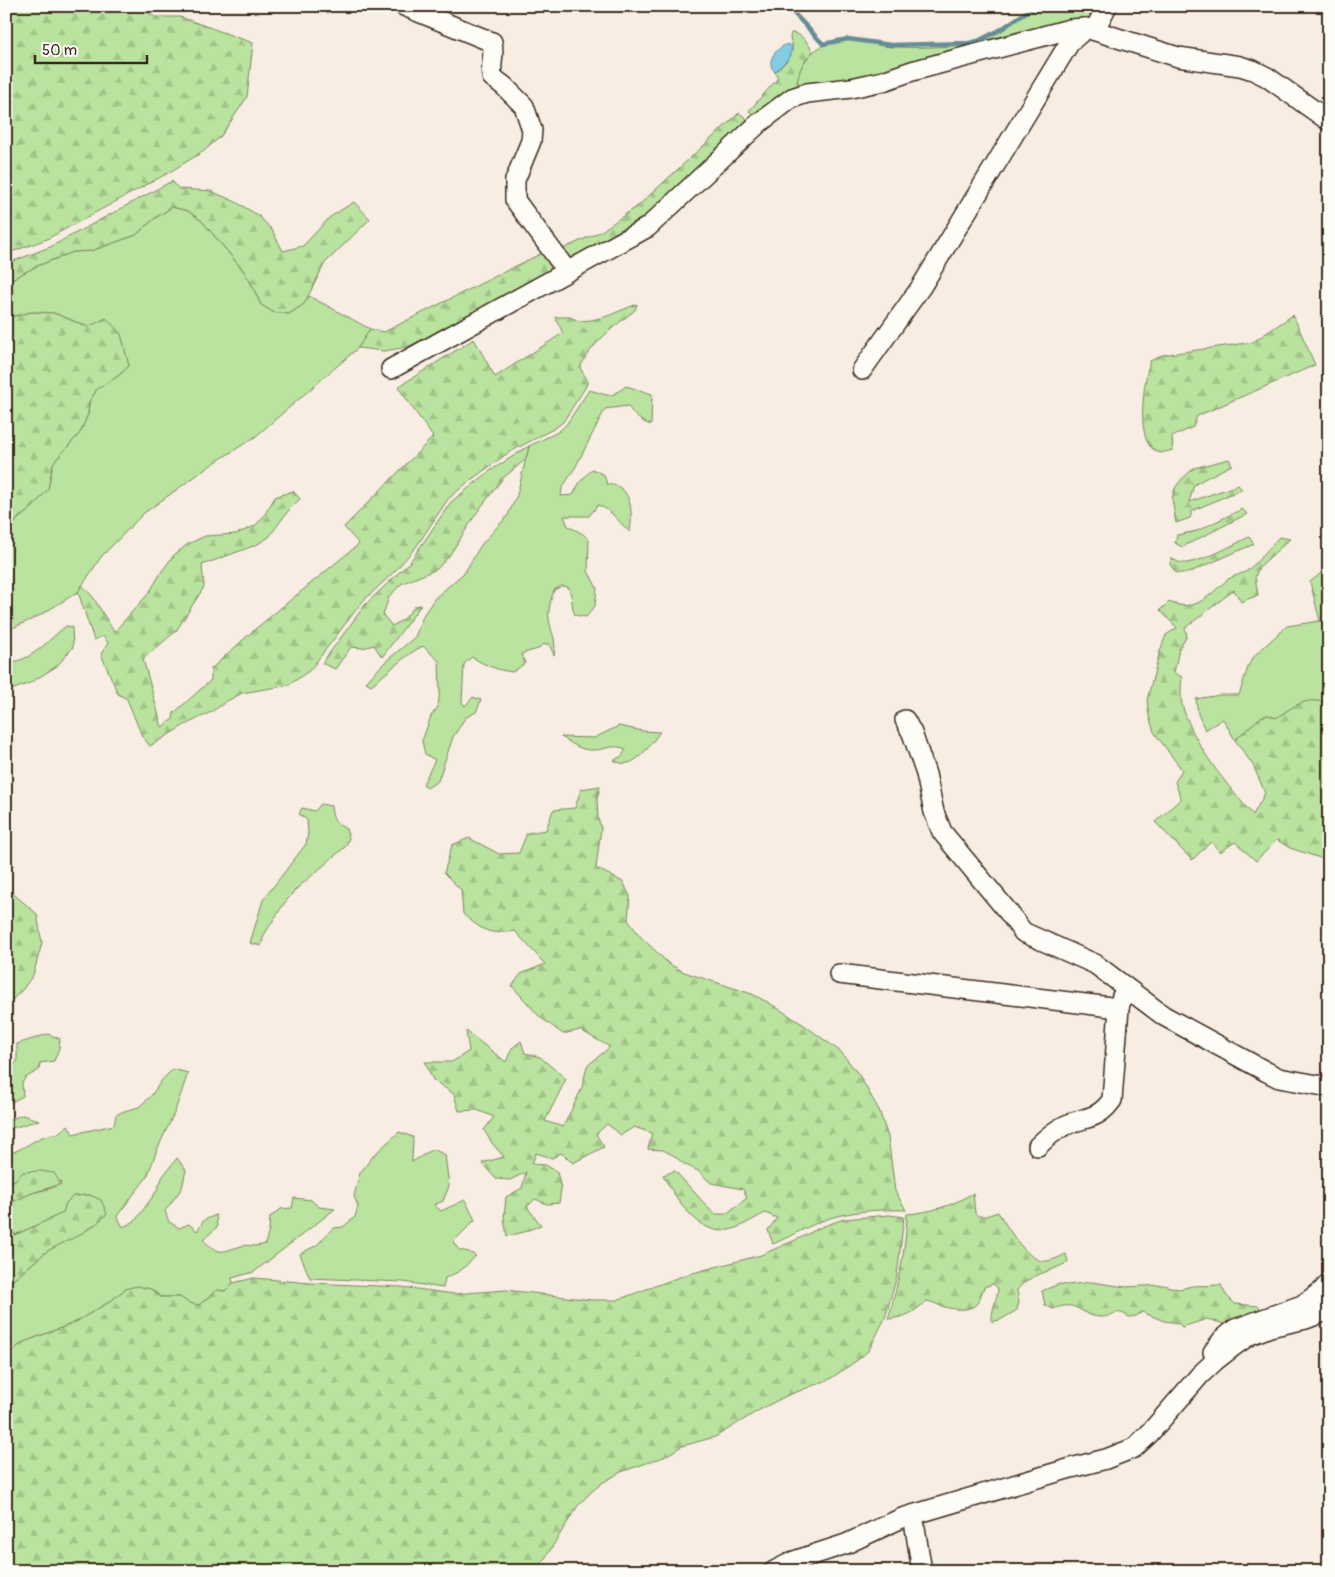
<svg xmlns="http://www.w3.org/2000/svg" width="1335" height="1577" font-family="Pangolin,sans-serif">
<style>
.green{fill:#bae39f;stroke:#7a865e}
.forest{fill:url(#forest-firs);stroke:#7a865e}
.water{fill:#83cde4;stroke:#668c95}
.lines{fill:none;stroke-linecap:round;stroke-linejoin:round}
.stream{stroke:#668c95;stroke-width:4.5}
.minor-casing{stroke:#3b2a1e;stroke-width:22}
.minor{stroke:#fdfcf7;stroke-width:19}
</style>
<defs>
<pattern id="forest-firs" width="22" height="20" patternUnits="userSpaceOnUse" patternTransform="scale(1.25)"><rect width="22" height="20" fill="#bae39f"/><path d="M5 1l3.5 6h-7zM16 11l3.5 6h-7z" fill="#a1c388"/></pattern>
</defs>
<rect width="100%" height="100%" fill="#f7ede3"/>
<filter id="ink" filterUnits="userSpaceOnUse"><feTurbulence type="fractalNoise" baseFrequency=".02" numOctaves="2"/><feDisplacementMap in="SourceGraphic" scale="10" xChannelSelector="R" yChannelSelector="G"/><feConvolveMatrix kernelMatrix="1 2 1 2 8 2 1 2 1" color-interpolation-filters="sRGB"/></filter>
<g filter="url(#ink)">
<g class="green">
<path d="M1038 6H1102L1093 20 893 75 805 84 797 83C800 57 820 41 847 40 862 40 878 46 893 47 918 48 944 47 969 45L978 43 1001 31Z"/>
<path d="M172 207 188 211 202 221 243 270 251 283 261 305 273 312 289 314 304 304 309 296 370 329 358 348 255 437 214 463 144 513 101 557 78 592 37 617 6 631V532L19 518 33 507 48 489 53 463 80 433 88 414 89 402 97 389 118 376 129 366 125 353 88 327 54 313 32 312 6 318V282L37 266 73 252 91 251 136 235 154 219Z"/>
<path d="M626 386 652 394 651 425C640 421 634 416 628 406L605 409 575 468 562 488 561 496 573 495 580 482 592 469 604 475 607 484C611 485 617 485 619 487 633 495 632 518 630 532 618 522 613 511 598 505L589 516H564L568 526 583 534 589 540 588 571 597 588 595 606 586 617 575 615C571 606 573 596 568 587L562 586 554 590C551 599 548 609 549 619 551 633 557 639 554 655L549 644 542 645 538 649 521 654 525 663 513 672C497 670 486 666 472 657L464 664 462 702 465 706 473 697 481 700 476 712 465 718 453 737 438 781 427 788 423 784 435 760 425 754 422 741 431 716 438 707 440 691 439 661 423 646C403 656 389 672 371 685L366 682 385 662 415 637 424 614 435 598 465 572 481 545 508 515 517 495 529 446 558 432 566 425 589 390C610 395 607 400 626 386Z"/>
<path d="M1320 621 1329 622V704C1308 696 1293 707 1276 718L1268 715 1261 717 1235 740 1223 719 1205 730 1198 714 1196 699 1220 695H1239L1249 664 1256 654 1287 626Z"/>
<path d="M66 626 72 627 73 647 57 666 30 683 6 692V664C14 662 22 660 29 656 43 648 53 636 66 626Z"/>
<path d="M619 726 642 731 660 732C649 746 633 773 614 760L622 756 626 749C612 743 604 751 590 750 580 750 570 742 561 737L594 738Z"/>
<path d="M321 804 331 806C332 819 335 823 346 829L349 838 345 847 295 890 283 905 264 935 261 946 250 943 263 900 306 844 308 833 307 820 299 814 302 808 315 811Z"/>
<path d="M48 1034 60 1039 59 1048 54 1061 40 1063 39 1070 25 1078 22 1083 23 1096 6 1105V1071L17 1062V1044Z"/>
<path d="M173 1069 188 1073 175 1111 157 1150 147 1177 117 1216 123 1227 135 1221 156 1192 163 1176 177 1158 186 1170 182 1188 165 1211 169 1222 179 1228 189 1224 197 1231 204 1220 216 1215 217 1227 203 1240C222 1257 221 1251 242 1246 250 1244 253 1248 265 1244L269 1230 270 1217 281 1209 292 1208 294 1198 311 1200 319 1207 335 1209 254 1272 232 1278 233 1283 225 1291 217 1290 199 1305 189 1303 180 1297H161L151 1289H125L111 1301 74 1323 24 1342 6 1355V1286L47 1251 95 1225 90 1195 82 1196 66 1203 64 1213 15 1235C6 1222 9 1215 14 1201L32 1193 52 1188 61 1183 23 1172 15 1180 6 1184V1154C25 1151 37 1134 57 1134L68 1125 73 1134 114 1125 116 1115 124 1111 139 1107 151 1096 161 1081Z"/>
<path d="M22 1115 39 1120 6 1130V1121Z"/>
<path d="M399 1132 413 1137 412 1162 433 1149 445 1155 449 1186 443 1201 434 1205 441 1211 465 1200 475 1220 453 1242 459 1250 469 1252 476 1256 460 1271 445 1278 443 1288 403 1282 310 1278 300 1254 317 1245 333 1228 343 1227 355 1217 358 1206 354 1196 360 1173 373 1156Z"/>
</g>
<g class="forest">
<path d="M6 6H136L155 17H180L253 43 247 97 221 136 204 151 168 173 47 239 6 254Z"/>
<path d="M791 33C802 33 808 43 813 52 803 61 799 70 797 83L805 84 815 82 822 88 759 119 749 111 778 78 775 72C783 64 794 58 792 45 791 40 789 38 791 33Z"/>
<path d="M739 113 746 118 748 123 654 214 575 264 560 250 600 232 639 205Z"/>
<path d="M172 181 179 189 211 191 236 202 259 216 272 230 283 251 303 246 330 217 354 202 370 219 325 263 304 304 289 314 273 312 261 305 251 283 243 270 202 221 188 211 172 207 154 219 136 235 91 251 73 252 37 266 6 282V264L50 247Z"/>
<path d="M544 252 561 266 408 347 384 351 358 348 370 329 384 332Z"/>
<path d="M637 304 635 310C615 326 590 344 580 368L588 381 585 388 563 422 555 428 508 453 468 482 448 499 416 547 395 571 362 602 310 670 289 685 242 693 227 701 213 711 183 726 150 746 142 736 127 699 118 694 101 654 108 643 103 636 94 640 78 592 82 585 93 597 114 632 149 593 162 571 174 555 188 544 205 536 236 534 255 526 264 516 275 497 293 491 300 499 288 511 269 537 256 545 202 565 204 587 176 631 143 659 162 727 173 719 174 713 211 680V669L254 630 359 544 344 527 433 437 398 387 474 339 495 377 563 333 555 317H570L579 321 591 320 605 317Z"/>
<path d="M32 312 54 313 88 327 106 318 121 334 129 366 118 376 97 389 89 402 88 414 80 433 53 463 48 489 33 507 19 518 6 532V318Z"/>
<path d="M1293 315 1315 365 1197 416 1193 427 1172 437 1173 450 1160 453C1156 451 1150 448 1148 443 1138 426 1144 380 1150 361L1162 355 1253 342Z"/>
<path d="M529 446 526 459 503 478 478 511 449 556 437 569 401 584 389 597 383 615 392 626 404 619 415 606 421 605 382 657 374 645 363 648 351 647 335 669 322 663 365 605 410 562 451 502 490 471Z"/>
<path d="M1229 459 1232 465 1204 479 1194 485 1189 502 1238 485 1242 489 1192 511 1190 518 1176 523 1172 499 1175 488 1181 480 1194 468Z"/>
<path d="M1242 509 1247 514 1182 547 1175 543 1177 535 1197 531Z"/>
<path d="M1249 537 1254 544 1188 573H1176L1170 564 1171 558C1176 561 1181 564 1186 563 1204 561 1233 545 1249 537Z"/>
<path d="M1279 537 1290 539 1259 567 1255 577 1258 595 1241 602 1234 590 1185 628 1187 636 1179 649 1174 673 1182 677C1181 687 1180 699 1183 708 1196 748 1226 784 1253 815L1265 793 1253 765 1235 740 1261 717 1268 715 1276 718C1295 706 1306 695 1329 704V861L1290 848 1277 840 1256 861 1235 842 1220 852 1211 842 1192 860 1155 822 1181 799 1175 782 1182 770 1154 732 1149 716 1147 700 1160 651 1166 635 1177 628 1160 610 1169 602C1196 613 1208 596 1226 581 1231 576 1240 575 1247 571 1258 562 1269 548 1279 537Z"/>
<path d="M1329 567V622L1320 621 1310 582Z"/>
<path d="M600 786 597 799 598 818 601 828 596 868 623 882 630 896 628 920 640 936 669 964 684 972 752 994 771 1004 804 1025 841 1052 859 1075 879 1110 888 1137 895 1191 906 1210C877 1209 846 1211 819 1222 803 1229 789 1237 773 1244L768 1230 777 1218 765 1213C753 1219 742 1227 729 1230 699 1237 675 1197 663 1175L675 1171 714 1214H726L747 1198 743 1189 711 1183 698 1171 684 1164 673 1155 663 1150 648 1149 652 1133 634 1127 621 1135 607 1124 596 1134 604 1147 573 1163 561 1153 552 1158 536 1153 532 1164 546 1165 557 1172 561 1189 559 1203 547 1204 535 1199 527 1207 541 1225 524 1232 507 1236 504 1218 506 1197 522 1188 526 1172 510 1180 496 1179 482 1163 504 1157 492 1143 484 1130 494 1117 477 1110 459 1111 454 1094 433 1080 425 1062H452L469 1051 466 1031 506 1062 512 1048 521 1041 525 1053 540 1057 566 1079 545 1121 563 1127 582 1088 587 1066 610 1047 580 1030 563 1034 540 1017 512 986 521 974 545 964 515 931C488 935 483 931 463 914L461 890 444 873 452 845 469 838 499 854 519 853 527 833 546 830 553 810 575 808 581 789Z"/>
<path d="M6 882H8L10 891 37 914 42 943 33 975 23 989 6 1006Z"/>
<path d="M40 1171 54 1173 61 1184 32 1193 14 1201C9 1215 6 1222 15 1235L63 1213 66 1203 73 1196 90 1195 101 1200 107 1214 95 1225 79 1235 47 1251 6 1286V1184L15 1180 23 1172Z"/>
<path d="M973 1193 975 1213 978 1216H986L998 1212C1007 1226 1025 1259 1043 1261 1051 1262 1059 1257 1066 1254L1068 1262C1052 1272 1028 1274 1017 1290L1019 1302 1017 1310 1002 1319 992 1322C991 1310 997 1301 998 1288L993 1284 984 1287C982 1292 980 1298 978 1302 971 1313 951 1309 941 1306 935 1304 932 1301 926 1301 912 1314 906 1317 888 1319 898 1284 906 1251 907 1214 931 1212 952 1206 973 1193Z"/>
<path d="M889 1215 904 1217 897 1276 885 1318 869 1350 859 1359 830 1379 786 1396 761 1409 715 1437 682 1446 664 1457 621 1472 602 1483 590 1493 577 1507 537 1571H6V1355L24 1342 74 1323 111 1301 125 1289 137 1286 151 1289 161 1297H180L189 1303 199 1305 217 1290 225 1291 233 1283 254 1278 310 1283 402 1287 454 1294 506 1290 592 1300H617L685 1275 761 1255 800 1238 821 1227 844 1219Z"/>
<path d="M1091 1282 1126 1287 1164 1285 1173 1288 1180 1289 1192 1286 1221 1285 1226 1295 1235 1304 1259 1306 1261 1314 1232 1326 1207 1319 1182 1327 1178 1323 1164 1321 1142 1312 1136 1316 1129 1317C1115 1307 1113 1318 1099 1317 1079 1315 1078 1299 1053 1309L1045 1305 1042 1291 1059 1284 1068 1285Z"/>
</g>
<path class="water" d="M787 44 792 47 790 57 775 72C765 62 775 49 787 44Z"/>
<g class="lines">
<path class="stream" d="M787 6 823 44 848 39 891 45 969 43 978 41 1000 30 1035 6"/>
<defs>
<g id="minor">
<path d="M404 6 492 42C495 54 490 65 492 77L504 86 524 106 532 130 531 141 515 180V200L567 271"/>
<path d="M1095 29 1107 6"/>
<path d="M391 369 648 227 759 123 792 98 807 93 851 88 883 81 912 71 1070 29 1086 28"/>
<path d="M862 370 921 287 1070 42 1086 28 1178 57 1240 66 1253 70 1267 77 1329 121"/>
<path d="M905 720 912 733 926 774 934 812 942 832 1009 913 1023 932 1095 964 1164 1016 1267 1072 1279 1078 1329 1087"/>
<path d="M839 974 1119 1008"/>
<path d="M1038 1146C1046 1138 1054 1131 1064 1126 1085 1116 1097 1121 1112 1100L1119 1008 1122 996"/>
<path d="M1213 1352 1223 1339 1235 1329 1302 1305 1322 1291 1329 1283"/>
<path d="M913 1515 922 1571"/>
<path d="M774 1571 794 1561 846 1544 902 1518 1071 1468 1106 1459 1134 1448 1148 1435 1200 1375 1216 1360 1234 1346 1250 1335 1270 1327 1306 1319 1329 1310"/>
</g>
</defs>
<use href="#minor" class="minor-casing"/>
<use href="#minor" class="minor"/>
</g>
</g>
<rect width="1335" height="1577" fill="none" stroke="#fdfcf7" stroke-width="25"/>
<rect x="12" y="12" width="1310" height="1552" fill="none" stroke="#3b2a1e" stroke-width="2" filter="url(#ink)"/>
<path d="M35 55v8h112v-8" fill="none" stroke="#3b2a1e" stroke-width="2.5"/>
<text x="42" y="55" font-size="15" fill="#3b2a1e" stroke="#fdfcf7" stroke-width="4" paint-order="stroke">50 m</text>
</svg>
